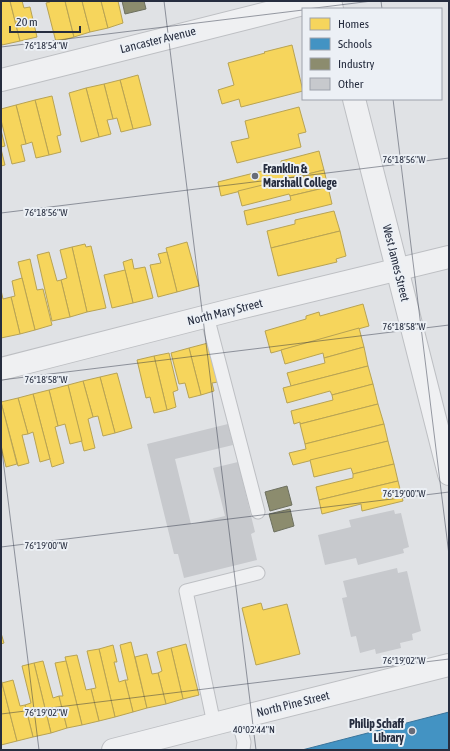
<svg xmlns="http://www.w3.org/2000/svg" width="450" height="751" font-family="'Asap Condensed',sans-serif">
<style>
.homes{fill:#f6d55c;stroke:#b8a353}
.schools{fill:#4393c3;stroke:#3a749b}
.industry{fill:#8c8c6e;stroke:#6d7060}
.building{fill:#c7c9cd}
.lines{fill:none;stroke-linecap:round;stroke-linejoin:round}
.service-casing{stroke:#bdbfc3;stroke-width:15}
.minor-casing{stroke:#bdbfc3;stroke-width:24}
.tertiary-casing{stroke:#bdbfc3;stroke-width:24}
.service{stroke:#eff0f2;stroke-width:13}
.minor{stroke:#eff0f2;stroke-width:22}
.tertiary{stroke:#eff0f2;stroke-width:22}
.ticks{fill:none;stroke:#262d3f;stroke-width:1;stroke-opacity:0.45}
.poi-dot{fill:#676c79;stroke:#ecf0f5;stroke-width:1.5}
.labels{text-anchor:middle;stroke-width:4;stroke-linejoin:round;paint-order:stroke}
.street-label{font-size:12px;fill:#262d3f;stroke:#ecf0f5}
.poi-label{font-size:12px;font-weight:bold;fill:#262d3f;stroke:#ecf0f5;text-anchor:start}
.ticks-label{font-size:10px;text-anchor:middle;fill:#262d3f;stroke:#ecf0f5;stroke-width:4;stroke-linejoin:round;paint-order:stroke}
</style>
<rect width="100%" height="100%" fill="#e0e2e5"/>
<g class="homes">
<path d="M1 1H10L20 41 2 45 1 41Z"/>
<path d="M10 1H22L24 8 30 7 37 37 20 41Z"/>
<path d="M50 1H65L74 37 56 42 46 3 50 2Z"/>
<path d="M65 1H82L90 32 74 37Z"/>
<path d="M82 1H101L108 28 90 32Z"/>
<path d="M101 1H118L123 23 108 28Z"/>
<path d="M292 45 303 91 241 107 239 99 222 104 218 90 234 85 228 63 265 53 264 52Z"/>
<path d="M138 75 151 125 133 129 120 80Z"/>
<path d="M120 80 133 129 121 132 117 118 113 119 104 84Z"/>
<path d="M104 84 113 119 107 120 111 134 99 137 86 88Z"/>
<path d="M86 88 99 137 81 142 69 93Z"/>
<path d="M52 96 61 135 57 136 61 152 49 155 35 100Z"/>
<path d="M35 100 49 155 36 158 32 142 26 144 16 105Z"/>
<path d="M16 105 26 144 21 145 25 161 12 164 1 120V109Z"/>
<path d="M299 107 306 132 298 134 301 147 237 163 231 142 249 138 245 121Z"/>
<path d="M1 130 5 146 1 147Z"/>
<path d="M1 149 5 165 1 166Z"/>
<path d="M319 151 324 170 221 196 218 182 282 166 281 161Z"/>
<path d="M324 170 328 187 290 196 289 194 242 206 238 191Z"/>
<path d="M328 187 332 204 247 225 244 211 291 200 290 196Z"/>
<path d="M334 211 340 231 271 248 267 231 295 224V220Z"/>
<path d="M340 231 346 256 336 259 337 262 278 276 271 248Z"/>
<path d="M187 242 199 286 177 292 166 248Z"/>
<path d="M85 244 86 247 91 246 106 308 87 312 72 247Z"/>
<path d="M72 247 87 312 70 317 61 280 67 278 60 250Z"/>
<path d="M49 252 57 281 61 280 70 317 52 321 37 255Z"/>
<path d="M167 252 177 292 158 297 150 265 161 263 158 254Z"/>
<path d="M30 259 37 290 43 289 52 325 35 330 18 262Z"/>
<path d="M132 259 134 269 145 267 153 298 133 303 123 262Z"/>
<path d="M125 270 133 303 112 308 104 275Z"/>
<path d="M22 278 35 330 20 334 11 297 15 296 12 281Z"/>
<path d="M1 290 3 299 11 297 20 334 1 338Z"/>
<path d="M363 304 369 326 271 353 265 331 306 319V316L319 312 320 316Z"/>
<path d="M359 328 364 347 324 358 323 353 285 364 281 350Z"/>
<path d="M208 343 218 382 212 383 214 391 201 395 189 348Z"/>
<path d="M364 347 368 366 291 386 287 373 325 363 324 358Z"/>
<path d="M189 348 201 395 189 398 185 383 179 384 171 353Z"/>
<path d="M169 353 178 390 173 392 176 407 167 410 154 356Z"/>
<path d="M154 356 167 410 154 413 150 397 146 398 137 360Z"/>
<path d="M368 366 373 384 332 395 330 391 287 403 283 388Z"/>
<path d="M117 373 132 428 115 433 100 377Z"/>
<path d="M100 377 115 433 103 436 98 416 93 417 83 381Z"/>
<path d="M83 381 93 417 88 419 95 448 84 451 68 385Z"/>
<path d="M373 384 378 404 300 424V422L294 424 291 411 333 400 332 395Z"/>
<path d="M68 385 82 441 70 444 65 424 58 426 49 390Z"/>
<path d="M49 390 58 426 55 427 64 463 52 467 33 394Z"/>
<path d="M33 394 50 459 40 462 33 432 28 434 18 398Z"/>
<path d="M18 398 28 434 22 435 29 463 18 466 1 402Z"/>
<path d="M1 402 17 464 6 467 1 446Z"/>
<path d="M378 404 384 424 305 444 300 424Z"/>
<path d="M384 424 388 441 293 465 289 453 306 449 305 444Z"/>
<path d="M388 441 394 464 353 474 351 468 314 477 310 460Z"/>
<path d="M394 464 398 481 319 500 316 487 353 478V474Z"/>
<path d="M398 481 403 501 362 511 361 504 322 514 319 500Z"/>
<path d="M261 603 263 610 287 604 300 654 256 665 242 608Z"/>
<path d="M1 633 4 643 1 644Z"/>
<path d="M131 642 147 708 133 712 125 680H128L120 645Z"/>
<path d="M186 644 199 695 183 699 171 648Z"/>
<path d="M113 645 117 662H114L119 682 125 680 133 712 115 717 99 649Z"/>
<path d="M171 648 183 699 166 704 158 673 162 671 157 652Z"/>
<path d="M99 649 115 717 99 721 91 689 96 688 87 651Z"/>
<path d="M147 654 152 674 158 673 166 704 147 708 135 657Z"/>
<path d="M77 655 86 690 91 689 99 721 82 725 65 657Z"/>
<path d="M43 661 53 698 59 696 67 728 51 733 34 663Z"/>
<path d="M66 661 82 725 67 728 59 696H63L55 663Z"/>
<path d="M34 663 51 733 33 737 25 705 31 703 22 666Z"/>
<path d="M1 679 17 741 1 745Z"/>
<path d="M13 680 20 706 25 705 33 737 17 741 2 683Z"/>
</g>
<path class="schools" d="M449 712V750H302Z"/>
<g class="industry">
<path d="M122 1H144L146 9 125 14Z"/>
<path d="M287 486 292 505 270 511 265 492Z"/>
<path d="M290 509 294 526 274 532 269 514Z"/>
</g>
<g class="building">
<path d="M228 424 233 445 175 459 191 524 225 516 213 468 238 462 255 532 251 534 257 560 184 578 178 554H174L147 444Z"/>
<path d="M394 510 395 514 401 513 409 547 403 549 404 553 358 565 356 558 325 565 318 535 351 527 349 520Z"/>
<path d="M397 568 398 573 407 571 421 631 412 634 413 640 400 643 401 648 376 654 375 649 360 653 356 636 351 637 342 598 347 597 343 581Z"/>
</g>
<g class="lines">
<defs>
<g id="service">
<path d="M207 316 258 512"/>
<path d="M238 718 244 742 243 750"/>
<path d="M214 724 186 591 258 573"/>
</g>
<g id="minor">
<path d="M1 80 315 1"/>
<path d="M1 369 235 309 449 257"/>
<path d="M113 750 214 724 449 665"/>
</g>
<g id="tertiary">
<path d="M330 1 332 9"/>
<path d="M354 99 449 474"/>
</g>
</defs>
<use href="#service" class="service-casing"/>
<use href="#minor" class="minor-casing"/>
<use href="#tertiary" class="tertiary-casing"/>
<use href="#service" class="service"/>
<use href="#minor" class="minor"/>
<use href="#tertiary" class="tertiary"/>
</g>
<path class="ticks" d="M164 1 256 750M381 1 382 9M307 9 372 1M1 47 303 10M393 99 449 555M1 213 449 158M1 380 449 325M1 443 39 750M1 547 449 492M1 714 449 659"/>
<g class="poi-dot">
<circle cx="255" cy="176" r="4"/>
<circle cx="412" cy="731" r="4"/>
</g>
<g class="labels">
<g class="street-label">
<text transform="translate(158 40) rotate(-14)" y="4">Lancaster Avenue</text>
<text transform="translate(396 263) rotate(76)" y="4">West James Street</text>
<text transform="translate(225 312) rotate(-14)" y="4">North Mary Street</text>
<text transform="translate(293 704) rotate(-14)" y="4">North Pine Street</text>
</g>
<g class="poi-label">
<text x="263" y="173">Franklin &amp;<tspan x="263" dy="14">Marshall College</tspan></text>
<text x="404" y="728" text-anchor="end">Philip Schaff<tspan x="404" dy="14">Library</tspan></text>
</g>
</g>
<g class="ticks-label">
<text x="46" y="49">76°18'54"W</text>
<text x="404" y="163">76°18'56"W</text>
<text x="46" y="216">76°18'56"W</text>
<text x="404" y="330">76°18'58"W</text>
<text x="46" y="383">76°18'58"W</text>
<text x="404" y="497">76°19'00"W</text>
<text x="46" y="549">76°19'00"W</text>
<text x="404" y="664">76°19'02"W</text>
<text x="46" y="716">76°19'02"W</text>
<text x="254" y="733">40°02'44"N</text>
</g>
<rect width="450" height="751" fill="none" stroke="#262d3f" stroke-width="4"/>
<rect x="302" y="8" width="140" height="92" fill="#ecf0f5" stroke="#9da2ac"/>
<rect x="310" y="18" width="20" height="12" fill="#f6d55c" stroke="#9da2ac"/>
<text x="338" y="28" font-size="12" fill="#262d3f">Homes</text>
<rect x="310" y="38" width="20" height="12" fill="#4393c3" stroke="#9da2ac"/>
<text x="338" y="48" font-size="12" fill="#262d3f">Schools</text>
<rect x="310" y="58" width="20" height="12" fill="#8c8c6e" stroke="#9da2ac"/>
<text x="338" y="68" font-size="12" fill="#262d3f">Industry</text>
<rect x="310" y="78" width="20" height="12" fill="#c7c9cd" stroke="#9da2ac"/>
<text x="338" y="88" font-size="12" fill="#262d3f">Other</text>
<path d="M10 26v6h70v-6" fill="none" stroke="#262d3f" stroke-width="2"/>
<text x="16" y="26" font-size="12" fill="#262d3f" stroke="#ecf0f5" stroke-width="3" paint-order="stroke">20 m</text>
</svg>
